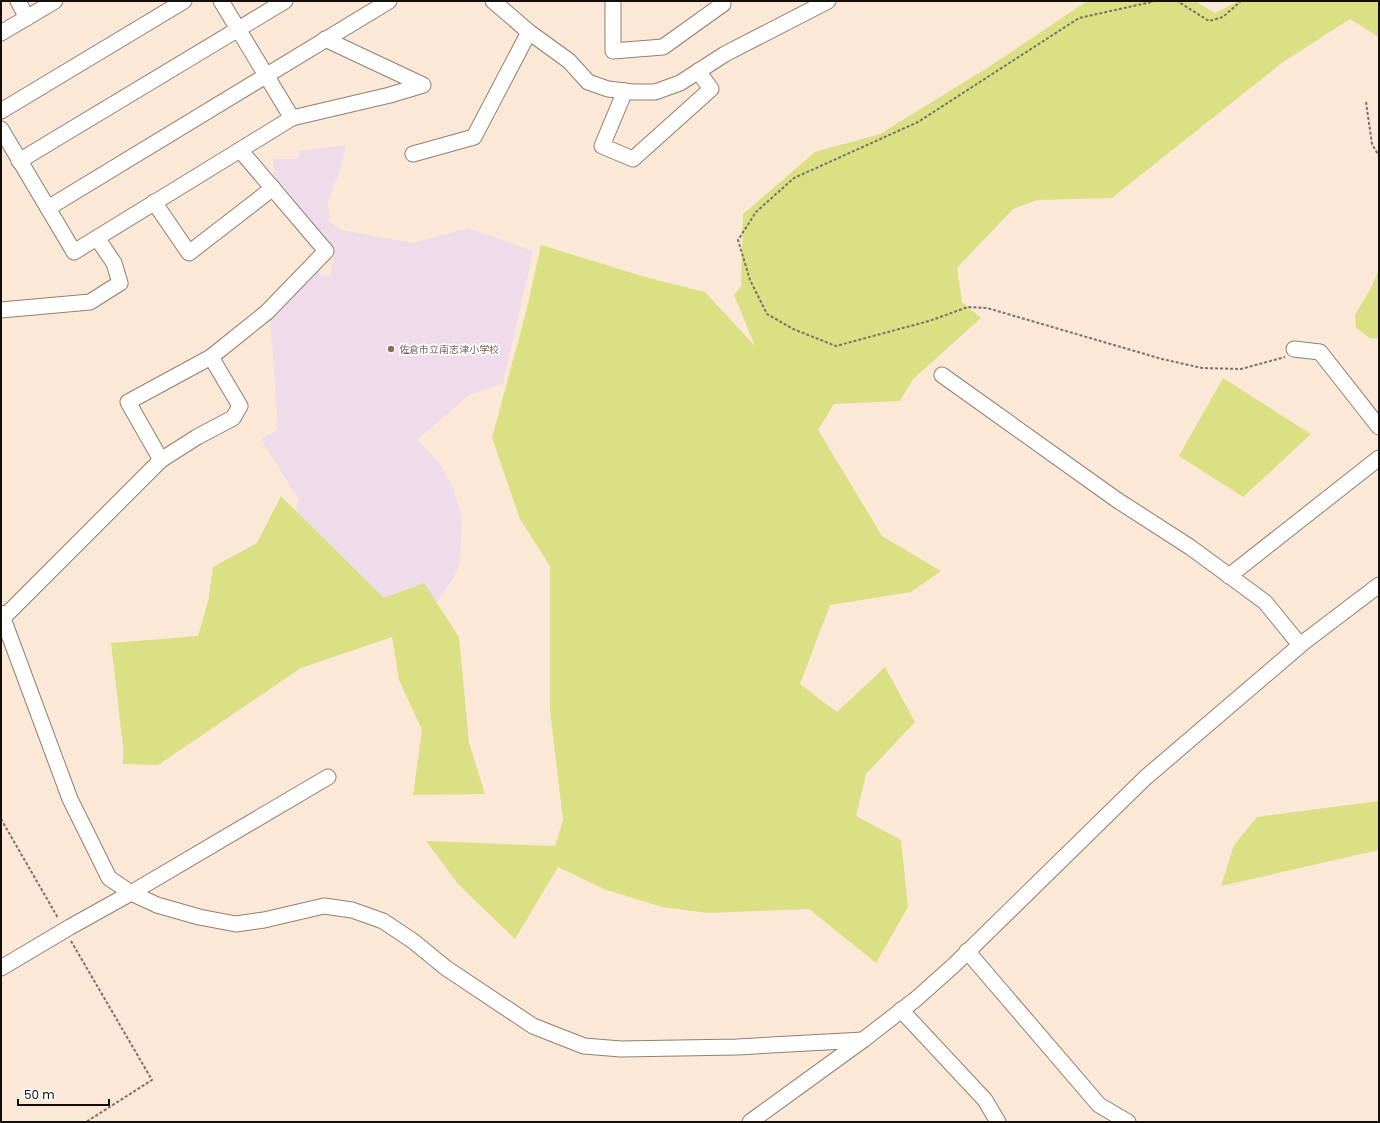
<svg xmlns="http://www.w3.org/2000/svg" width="1380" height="1123" font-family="Poppins,'Noto Sans JP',sans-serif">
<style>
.education{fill:#f0dbea}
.green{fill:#dce085}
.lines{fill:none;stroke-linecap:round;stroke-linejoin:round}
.minor-casing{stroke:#918070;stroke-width:17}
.path{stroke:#7d7166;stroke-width:2;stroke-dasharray:3 2;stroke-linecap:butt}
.minor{stroke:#fff;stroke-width:15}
.education-dot{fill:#8d6e63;stroke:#fff;stroke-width:1.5}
.labels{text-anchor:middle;stroke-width:3.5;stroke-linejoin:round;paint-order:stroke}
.education-label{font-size:10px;fill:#785e54;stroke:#fff;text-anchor:start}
</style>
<rect width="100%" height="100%" fill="#fbe8d6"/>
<path class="education" d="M345 145 343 161 328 202 329 221 341 230 413 243 468 228 533 251 503 383 469 395 417 440 428 451 442 467 454 491 462 517 460 561 455 575 438 601 413 615 382 610 293 520 299 500 261 439 278 429 270 315 318 270 321 274 330 277 334 254 274 177 273 159H298L299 151Z"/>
<g class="green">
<path d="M1087 1H1195L1215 13 1239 1H1379V37L1350 19 1283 62 1112 198 1037 200 1013 209 957 268 962 302 981 318 913 379 900 401 834 404 818 430 882 536 941 571 911 592 830 605 800 684 837 712 885 667 915 722 866 774 856 816 901 840 908 907 876 963 809 909 708 913 662 907 604 889 558 867 515 939 458 884 426 841 555 846 563 820 550 711V566L520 519 492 438 526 312 541 245 645 277 705 292 755 346 734 295 741 286 743 214 815 152 880 134 987 68Z"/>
<path d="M1379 269V339L1370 338 1356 328 1355 315 1372 286Z"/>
<path d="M1223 378 1311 434 1243 497 1179 456Z"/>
<path d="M281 496 384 598 424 583 459 637 469 743 485 794 413 795 422 730 399 680 392 637 301 668 158 765 123 764V746L111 643 198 636 208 602 213 567 257 543Z"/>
<path d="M1379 801V850L1221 886 1234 845 1257 817Z"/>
</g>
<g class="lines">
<defs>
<g id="minor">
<path d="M18 1 27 18"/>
<path d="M221 1 292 118"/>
<path d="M493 1 529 32 569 61 588 82 608 89 633 92H655L680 83 725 54 828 1"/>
<path d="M613 1V51L663 47 723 4 721 1"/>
<path d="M1 33 55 1"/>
<path d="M625 91 602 146 633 159 711 89 698 71"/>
<path d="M1 111 184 1"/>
<path d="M1 129 74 252 292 118 390 95 423 85 325 39"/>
<path d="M413 154 474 137 529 32"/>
<path d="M19 161 285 1"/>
<path d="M154 202 189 253 273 188"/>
<path d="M48 208 389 1"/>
<path d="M1 310 90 302 120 283 114 263 97 238"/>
<path d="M1294 349 1320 352 1379 427"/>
<path d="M942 375 1117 500 1190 547 1265 602 1300 645"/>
<path d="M161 460 128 402 211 357 267 312 326 251 240 150"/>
<path d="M1229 576 1379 458"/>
<path d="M1 613 70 799 109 878 131 893 157 905 199 917 236 924 264 920 324 906 352 910 383 921 413 941 446 968 533 1026 584 1046 621 1049 737 1047 863 1040"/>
<path d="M3 618 161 460 197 437 233 418 240 406 211 357"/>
<path d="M967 951 1099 1105 1128 1122"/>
<path d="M1 968 70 927 131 893 328 777"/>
<path d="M901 1010 985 1100 998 1122"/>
<path d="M750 1122 863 1040 916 999 953 966 1145 778 1304 642 1379 585"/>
</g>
</defs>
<use href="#minor" class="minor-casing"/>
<g class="path">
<path d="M1156 1 1079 18 918 122 794 178 756 212 738 240 750 280 767 314 793 329 836 346 929 321 968 307 987 308 1162 359 1202 368 1241 369 1285 357"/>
<path d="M1171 1H1177L1209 21 1223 17 1241 1"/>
<path d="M1366 102 1372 144 1379 156"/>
<path d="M1 819 58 918"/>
<path d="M71 941 152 1080 86 1122"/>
</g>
<use href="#minor" class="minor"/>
</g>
<circle class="education-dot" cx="391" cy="349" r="4"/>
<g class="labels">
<g class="education-label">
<text x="399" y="353">佐倉市立南志津小学校</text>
</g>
</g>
<rect width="1380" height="1123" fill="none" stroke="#150f09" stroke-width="4"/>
<path d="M18 1099v6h91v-6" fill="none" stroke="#150f09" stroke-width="2"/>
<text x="24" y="1099" font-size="12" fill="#150f09" stroke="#ffffff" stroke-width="3" paint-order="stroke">50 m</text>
</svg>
